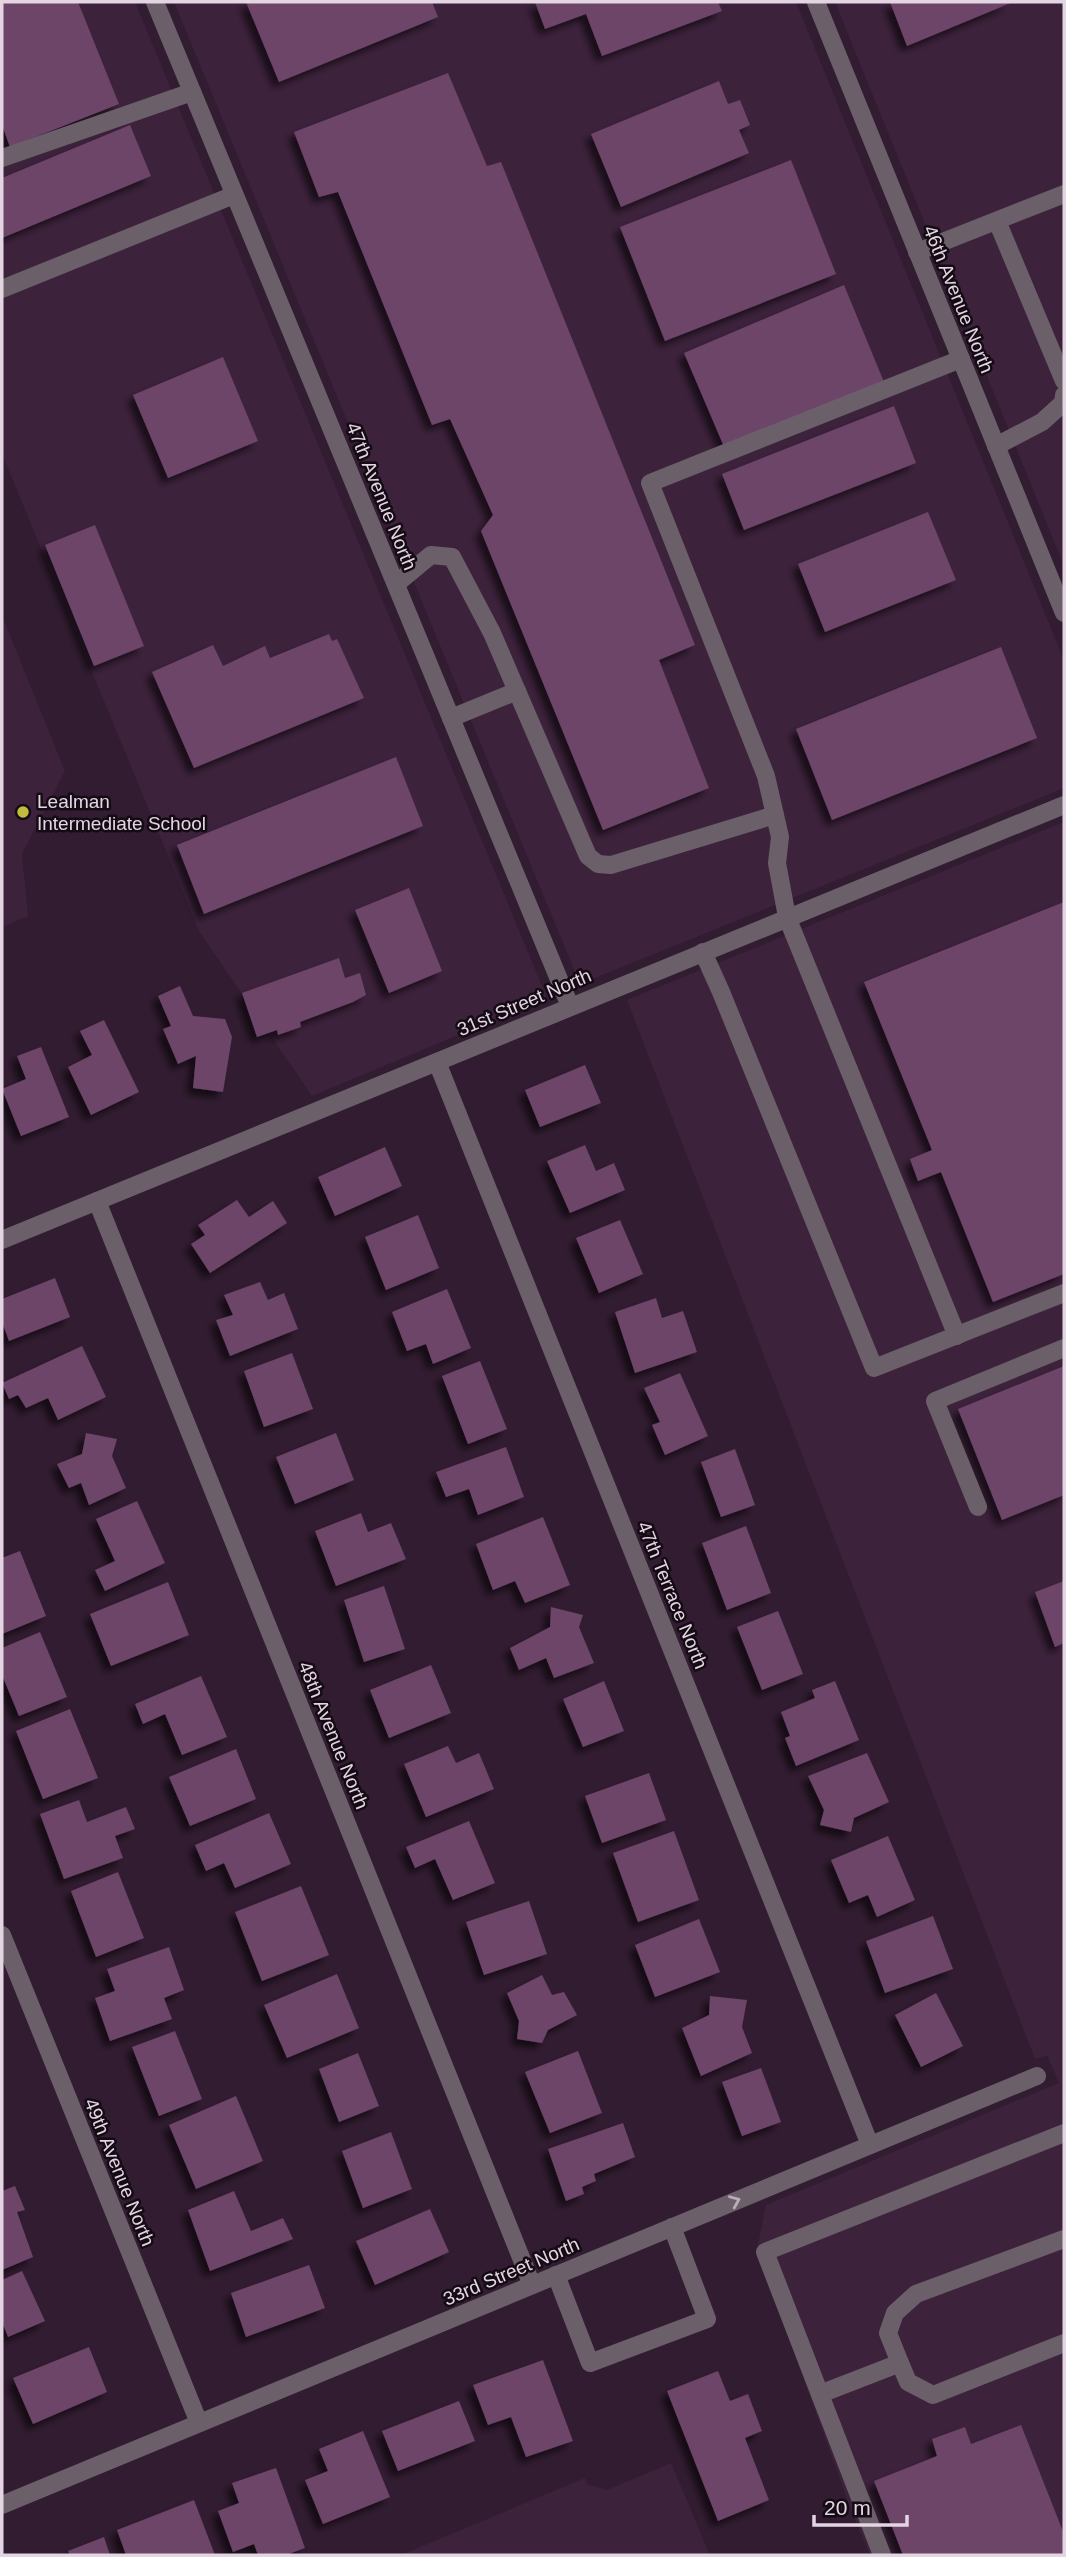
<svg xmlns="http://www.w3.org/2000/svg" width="1066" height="2557" font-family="Helvetica,sans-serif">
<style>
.built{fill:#3d223c}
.building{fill:#6c4469;filter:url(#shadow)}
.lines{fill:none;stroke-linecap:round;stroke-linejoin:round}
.minor{stroke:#6b606a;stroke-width:18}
.oneway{stroke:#baacb8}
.poi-dot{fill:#c2bd3f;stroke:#140b14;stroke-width:2.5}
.labels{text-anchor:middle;stroke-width:5;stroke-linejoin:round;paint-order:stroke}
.street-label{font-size:19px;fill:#e4d5e2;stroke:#140b14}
.poi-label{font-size:19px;fill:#e4d5e2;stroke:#140b14;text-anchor:start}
</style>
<defs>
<filter id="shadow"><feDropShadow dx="-6" dy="6" stdDeviation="3.5" flood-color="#0009"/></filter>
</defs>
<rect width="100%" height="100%" fill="#321c31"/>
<g class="built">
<path d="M2 2H135L547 998 312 1096 199 931 2 454Z"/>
<path d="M174 2H796L1064 660V788L580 984Z"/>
<path d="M835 2H1064V566Z"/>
<path d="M2 616 65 771 22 854 28 916 2 927Z"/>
<path d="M1064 822V2555H870L850 2507 757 2250 766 2205 1059 2083 1047 2055 1035 2059 627 1000Z"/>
<path d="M671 2463 710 2555H401L585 2478 587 2484 607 2490Z"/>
</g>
<g class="building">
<path d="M2 2H78L119 104 10 147 2 125Z"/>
<path d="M246 2H432L438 17 279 82Z"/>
<path d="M535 2H718L722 11 602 56 586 14 545 29Z"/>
<path d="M890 2H1013L907 46Z"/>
<path d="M448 73 487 166 501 162 695 645 659 660 709 788 603 830 481 531 493 515 450 419 432 425 338 192 319 197 294 132Z"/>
<path d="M719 81 728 104 740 100 750 125 739 130 749 153 621 207 591 134Z"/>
<path d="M130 125 151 176 2 238V178Z"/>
<path d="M791 160 836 274 665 341 620 227Z"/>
<path d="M844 285 884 382 725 449 684 353Z"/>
<path d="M223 357 258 441 168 478 133 395Z"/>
<path d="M894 406 916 463 744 530 722 474Z"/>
<path d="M928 512 956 580 825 632 798 564Z"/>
<path d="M95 525 144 646 94 666 45 545Z"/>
<path d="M329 634 332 641 337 639 364 698 194 768 152 672 213 645 223 666 265 646 270 658Z"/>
<path d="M1001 647 1037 738 832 820 796 729Z"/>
<path d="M396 757 423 826 204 914 177 845Z"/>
<path d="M409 888 442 971 389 993 355 910Z"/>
<path d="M1064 902V1274L993 1302 941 1172 918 1181 910 1159 932 1150 864 982Z"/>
<path d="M339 958 345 978 360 973 366 995 353 1002 300 1022 301 1027 278 1035 277 1030 257 1037 242 993Z"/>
<path d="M180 986 193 1016 225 1019 232 1037 223 1092 193 1088 196 1056 178 1064 163 1029 171 1026 158 996Z"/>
<path d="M104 1020 139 1092 91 1115 68 1067 92 1055 80 1031Z"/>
<path d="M41 1047 69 1117 21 1136 2 1089 26 1079 17 1056Z"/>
<path d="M585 1065 601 1103 540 1127 525 1090Z"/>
<path d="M585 1145 596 1171 614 1163 625 1190 570 1213 547 1161Z"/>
<path d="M385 1147 402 1186 335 1216 318 1177Z"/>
<path d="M237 1200 249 1217 273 1201 287 1223 210 1273 191 1244 205 1235 198 1225Z"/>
<path d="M418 1215 439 1268 386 1290 365 1237Z"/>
<path d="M620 1220 643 1274 599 1293 576 1238Z"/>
<path d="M55 1278 70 1317 9 1341 2 1322V1299Z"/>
<path d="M260 1282 268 1300 284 1293 298 1329 230 1356 216 1320 233 1315 224 1295Z"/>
<path d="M447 1289 471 1348 433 1364 426 1344 407 1351 392 1312Z"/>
<path d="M656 1298 662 1318 683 1311 697 1352 635 1373 615 1312Z"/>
<path d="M82 1346 106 1397 58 1420 48 1398 26 1408 18 1395 9 1399 2 1383Z"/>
<path d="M292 1353 313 1409 264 1427 244 1371Z"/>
<path d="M480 1361 507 1429 468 1444 442 1376Z"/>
<path d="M1064 1366V1495L1002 1520 958 1409Z"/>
<path d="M680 1373 708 1436 665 1455 652 1425 660 1422 644 1388Z"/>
<path d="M86 1433 117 1439 112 1456 126 1488 89 1505 81 1483 69 1488 57 1464 82 1454Z"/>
<path d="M336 1433 354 1480 295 1504 276 1457Z"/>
<path d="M506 1447 524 1497 478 1515 469 1489 446 1497 436 1472Z"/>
<path d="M735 1449 755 1505 721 1517 701 1462Z"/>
<path d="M137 1501 165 1563 105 1591 95 1570 115 1561 96 1519Z"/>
<path d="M361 1513 368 1532 391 1523 406 1559 336 1586 315 1531Z"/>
<path d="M543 1517 570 1585 525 1603 515 1581 493 1590 476 1544Z"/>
<path d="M746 1526 771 1593 727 1610 702 1543Z"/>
<path d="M20 1551 46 1616 2 1634V1558Z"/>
<path d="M1064 1581V1643L1055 1647 1035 1592Z"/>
<path d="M168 1582 189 1635 111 1666 90 1614Z"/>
<path d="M384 1586 405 1649 364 1662 344 1600Z"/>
<path d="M551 1607 583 1615 579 1627 594 1663 554 1678 546 1658 519 1670 510 1648 550 1627Z"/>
<path d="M778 1611 803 1674 762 1690 737 1627Z"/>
<path d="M40 1632 67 1697 19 1716 2 1675V1648Z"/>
<path d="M431 1665 451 1713 389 1738 370 1690Z"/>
<path d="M201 1676 227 1737 182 1755 165 1714 143 1724 135 1704Z"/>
<path d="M604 1681 624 1731 583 1747 563 1699Z"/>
<path d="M835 1681 859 1740 796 1766 785 1738 790 1736 781 1712 815 1698 812 1690Z"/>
<path d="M70 1709 98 1778 43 1799 16 1731Z"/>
<path d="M448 1746 456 1763 479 1753 494 1789 426 1817 404 1764Z"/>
<path d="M236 1749 256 1799 190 1826 169 1777Z"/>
<path d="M867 1753 889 1802 854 1818 851 1832 820 1825 824 1810 808 1776Z"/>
<path d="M649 1773 666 1820 602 1843 585 1796Z"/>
<path d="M79 1800 87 1822 126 1807 135 1829 115 1836 123 1858 64 1879 40 1814Z"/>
<path d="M269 1813 291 1864 235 1888 224 1863 206 1871 195 1845Z"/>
<path d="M469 1821 495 1883 453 1900 435 1859 415 1868 406 1847Z"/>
<path d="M674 1831 699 1900 638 1922 613 1853Z"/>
<path d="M888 1836 915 1900 877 1917 868 1895 849 1903 831 1860Z"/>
<path d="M118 1872 144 1938 96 1957 71 1891Z"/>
<path d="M301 1886 329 1955 262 1981 235 1912Z"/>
<path d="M529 1901 547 1954 484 1975 466 1922Z"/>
<path d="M933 1916 953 1969 885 1993 866 1941Z"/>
<path d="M699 1919 720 1972 655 1997 635 1945Z"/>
<path d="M169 1947 184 1990 164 1998 172 2019 110 2041 95 1998 115 1991 107 1969Z"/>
<path d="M337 1974 359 2028 287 2058 264 2005Z"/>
<path d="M542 1975 552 1995 564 1992 577 2015 548 2030 542 2043 517 2039 519 2021 507 1993Z"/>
<path d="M936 1993 963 2046 921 2067 895 2015Z"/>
<path d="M710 1996 747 2000 742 2027 752 2053 701 2076 682 2028 709 2015Z"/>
<path d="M175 2031 202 2099 159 2116 132 2047Z"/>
<path d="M578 2051 602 2113 550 2133 525 2072Z"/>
<path d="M358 2053 379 2106 339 2122 319 2069Z"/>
<path d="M761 2068 781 2122 742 2136 722 2082Z"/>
<path d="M236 2096 263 2161 196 2189 169 2125Z"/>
<path d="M623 2123 635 2157 594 2174 596 2181 582 2187 584 2194 566 2201 548 2149Z"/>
<path d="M391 2132 412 2189 363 2208 342 2151Z"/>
<path d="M15 2186 25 2210 17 2212 33 2257 2 2270V2191Z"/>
<path d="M234 2191 251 2231 283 2218 293 2239 210 2271 188 2210Z"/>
<path d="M430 2209 449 2252 375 2285 356 2241Z"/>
<path d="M309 2265 325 2308 246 2337 231 2293Z"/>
<path d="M22 2271 45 2321 8 2337 2 2322V2280Z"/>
<path d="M89 2347 107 2392 33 2424 13 2378Z"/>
<path d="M543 2360 573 2441 526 2457 511 2417 488 2425 473 2385Z"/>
<path d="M718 2371 730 2401 748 2394 762 2431 745 2438 769 2500 718 2521 667 2391Z"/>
<path d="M459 2401 475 2441 398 2471 382 2431Z"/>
<path d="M1021 2425 1064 2534V2555H903L874 2481 937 2456 932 2439 965 2427 971 2444Z"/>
<path d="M363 2431 390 2497 323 2524 305 2480 328 2471 319 2449Z"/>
<path d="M276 2468 305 2548 286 2555H258L254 2544 233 2552 218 2511 239 2503 232 2483Z"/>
<path d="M194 2500 215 2555H126L117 2530Z"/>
<path d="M104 2537 110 2555H70L68 2551Z"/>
</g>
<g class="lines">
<g class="minor">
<path d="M155 2 570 1006"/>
<path d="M816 2 1064 613"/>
<path d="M2 158 192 92"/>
<path d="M997 221 1064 381"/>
<path d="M917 252 1064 194"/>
<path d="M2 289 234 195"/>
<path d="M996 446 1042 422 1063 403 1064 395"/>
<path d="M396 584 431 555 452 557 492 633 588 856 598 864 611 865 775 815"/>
<path d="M451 718 517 691"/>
<path d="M703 952 721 992 874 1368 1064 1293"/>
<path d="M437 1062 870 2145"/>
<path d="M97 1201 532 2285"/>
<path d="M2 1240 1064 805"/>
<path d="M957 1336 787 917 777 863 780 837 766 776 650 483 961 359"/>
<path d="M978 1507 935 1401 1064 1348"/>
<path d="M2 1935 199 2423"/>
<path d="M556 2275 590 2363 707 2319 672 2227"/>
<path d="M900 2363 888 2333 895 2313 916 2294 1064 2239"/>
<path d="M820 2394 900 2363 908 2382 933 2395 1064 2343"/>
<path d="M2 2505 1037 2076"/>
<path d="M882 2555 765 2252 1064 2133"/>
</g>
</g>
<defs><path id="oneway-chevron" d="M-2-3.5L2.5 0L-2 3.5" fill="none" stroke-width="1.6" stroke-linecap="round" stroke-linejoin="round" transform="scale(1.75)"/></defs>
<use class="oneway" href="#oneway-chevron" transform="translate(735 2201) rotate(-23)"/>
<circle class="poi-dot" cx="23" cy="812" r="7"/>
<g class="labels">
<g class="street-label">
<text transform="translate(959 299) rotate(68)" y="7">46th Avenue North</text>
<text transform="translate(382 496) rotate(68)" y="7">47th Avenue North</text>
<text transform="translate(524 1002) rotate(-23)" y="7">31st Street North</text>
<text transform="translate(673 1595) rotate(68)" y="7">47th Terrace North</text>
<text transform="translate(334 1735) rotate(68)" y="7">48th Avenue North</text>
<text transform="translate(120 2172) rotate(68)" y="7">49th Avenue North</text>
<text transform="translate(511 2271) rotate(-23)" y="7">33rd Street North</text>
</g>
<g class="poi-label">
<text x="37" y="808">Lealman<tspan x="37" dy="22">Intermediate School</tspan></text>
</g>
</g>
<rect width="1066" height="2557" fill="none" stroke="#e4d5e2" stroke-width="7"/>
<path d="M814 2515v10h93v-10" fill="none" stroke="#e4d5e2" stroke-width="3.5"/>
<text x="824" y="2515" font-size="21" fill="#e4d5e2" stroke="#140b14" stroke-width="5" paint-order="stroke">20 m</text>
</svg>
